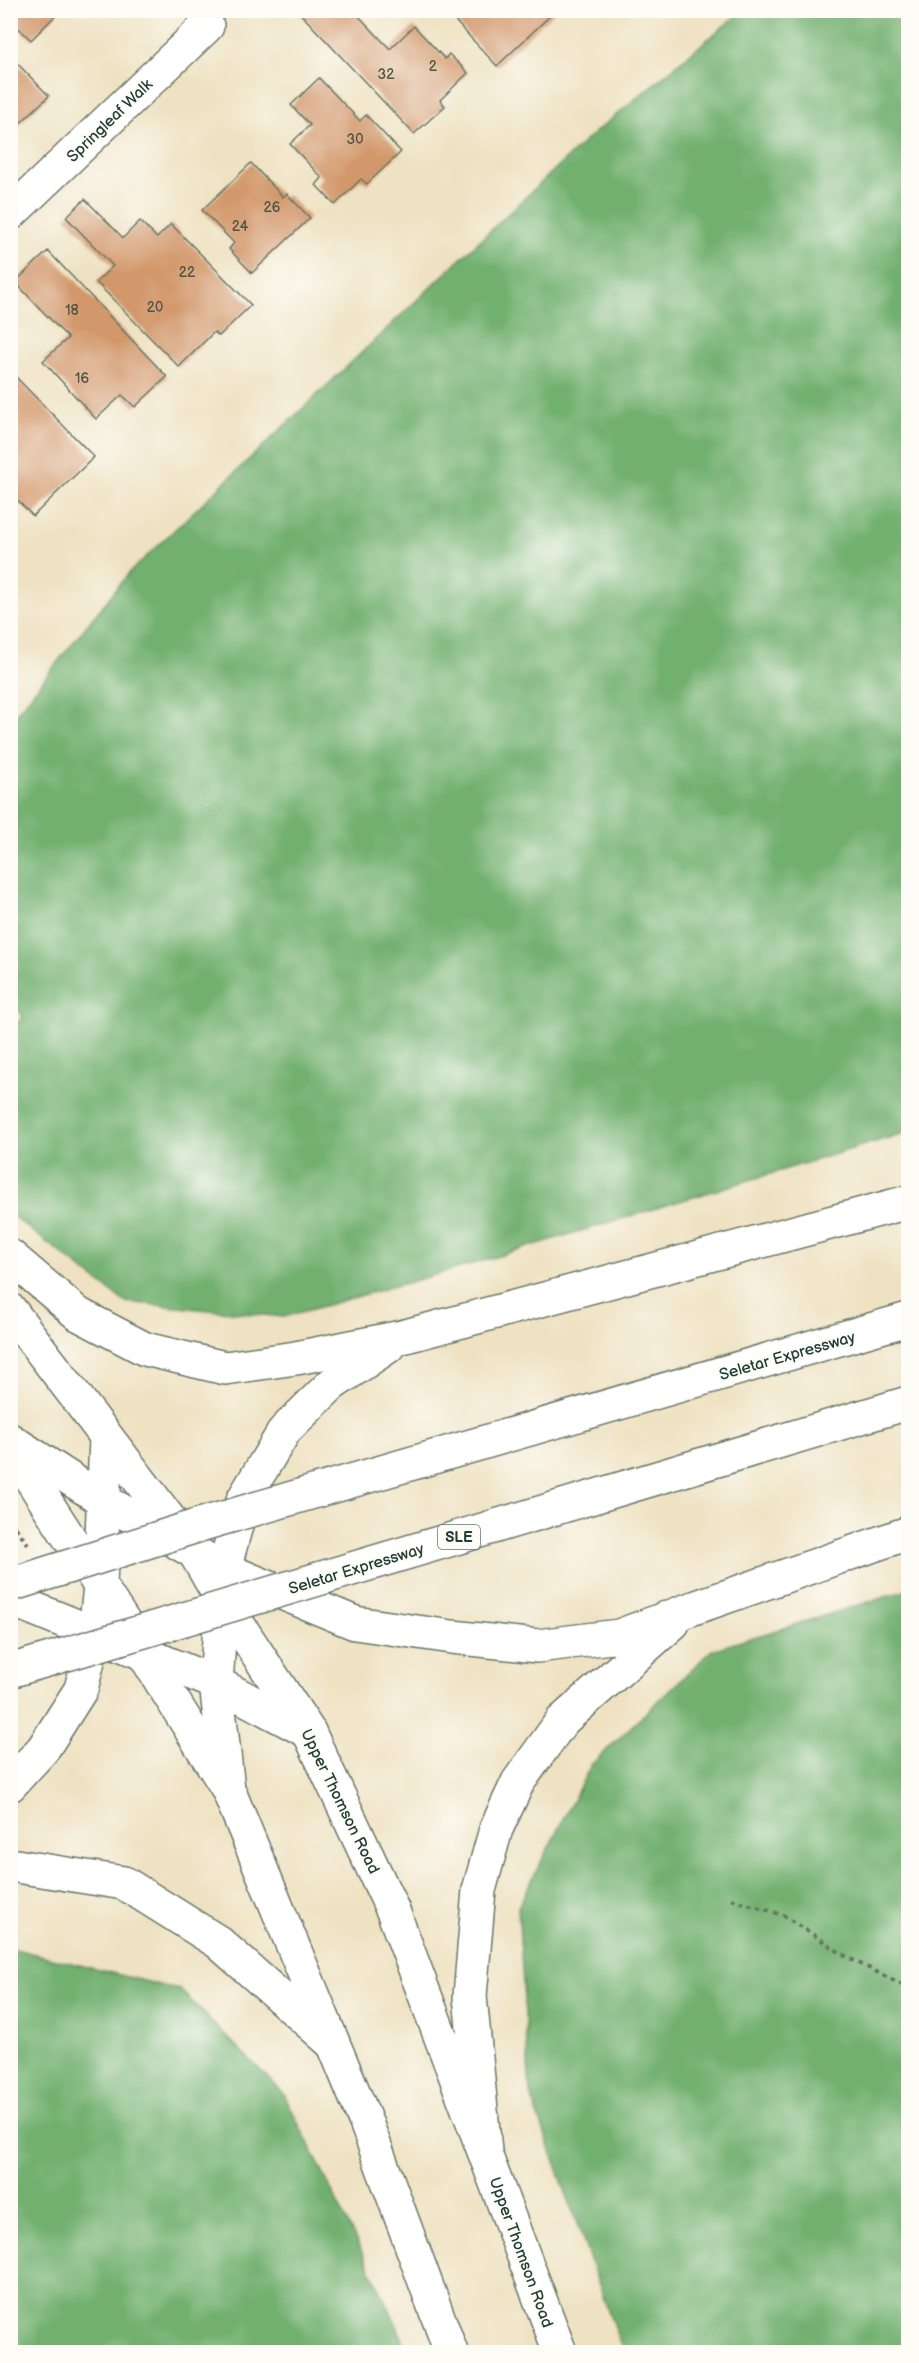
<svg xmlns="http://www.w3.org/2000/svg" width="919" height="2363" font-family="'Balsamiq Sans',sans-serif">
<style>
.forest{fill:#72b070;stroke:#487652;stroke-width:1.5}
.building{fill:#d2976b}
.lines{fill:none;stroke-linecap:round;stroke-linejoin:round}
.minor-casing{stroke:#687766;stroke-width:36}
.primary-casing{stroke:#687766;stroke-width:36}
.motorway-casing{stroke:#687766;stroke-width:36}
.path{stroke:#687766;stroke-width:4;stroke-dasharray:4.5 4.5;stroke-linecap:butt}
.minor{stroke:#fff;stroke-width:33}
.primary{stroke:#fff;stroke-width:33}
.motorway{stroke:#fff;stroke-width:33}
.motorway-bridge-casing{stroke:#687766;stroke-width:36;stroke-linecap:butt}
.motorway-bridge{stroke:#fff;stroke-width:33}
.labels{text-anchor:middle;stroke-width:5;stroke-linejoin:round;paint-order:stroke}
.number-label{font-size:14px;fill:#4c5442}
.shield{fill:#fdfcf7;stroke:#62766e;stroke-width:1.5}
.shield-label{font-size:15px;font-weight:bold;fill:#1f3d34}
.street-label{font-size:16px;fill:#1f3d34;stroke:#fdfcf7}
</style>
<rect width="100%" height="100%" fill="#fdfcf7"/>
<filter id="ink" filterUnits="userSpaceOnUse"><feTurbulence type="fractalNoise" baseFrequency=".0167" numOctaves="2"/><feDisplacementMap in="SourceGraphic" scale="12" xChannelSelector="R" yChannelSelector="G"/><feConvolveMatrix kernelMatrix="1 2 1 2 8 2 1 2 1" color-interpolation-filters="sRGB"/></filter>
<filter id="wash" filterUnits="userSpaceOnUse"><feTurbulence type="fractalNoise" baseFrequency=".008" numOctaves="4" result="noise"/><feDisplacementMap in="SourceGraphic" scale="24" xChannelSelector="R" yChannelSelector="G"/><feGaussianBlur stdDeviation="1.35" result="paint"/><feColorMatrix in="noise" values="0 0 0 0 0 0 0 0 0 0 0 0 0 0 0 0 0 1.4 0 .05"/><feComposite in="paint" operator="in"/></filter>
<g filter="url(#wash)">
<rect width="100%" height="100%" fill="#efe2c2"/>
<g class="forest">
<path d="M742 11H908V1132L449 1271 284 1317 125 1302 11 1215V1026L23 1018 10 995 11 720 129 573 587 139Z"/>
<path d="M908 1590V2352H623L530 2092 518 1907 591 1765 712 1650Z"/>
<path d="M11 1948 180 1990 284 2094 388 2305 408 2352H11Z"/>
</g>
<g id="blocks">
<g class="building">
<path d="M10 10H61L31 40 10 20Z"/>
<path d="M297 10H353L390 49 414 26 445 59 449 54 468 73 440 100 445 106 414 134Z"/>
<path d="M445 10H556L497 66Z"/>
<path d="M10 56 49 96 16 127 10 121Z"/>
<path d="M319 78 360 121 366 115 401 152 367 184 361 179 335 205 316 185 322 178 290 144 310 125 291 105Z"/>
<path d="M251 163 283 197 287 194 310 218 252 273 229 249 234 243 202 210Z"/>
<path d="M85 199 123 238 140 221 157 238 171 224 251 305 219 336 214 332 179 367 96 282 113 266 66 217Z"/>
<path d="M48 251 167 377 135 407 122 395 96 419 43 361 68 338 15 282Z"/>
<path d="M10 371 94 457 33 516 10 493Z"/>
</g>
</g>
</g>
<g filter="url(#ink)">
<use href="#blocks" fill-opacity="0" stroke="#687766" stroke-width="1.5"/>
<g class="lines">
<defs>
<path id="minor" d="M10 214 207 26"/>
<g id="primary">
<path d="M10 1310 195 1553 222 1600 309 1732 393 1911 560 2352"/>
<path d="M10 1446 144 1654 228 1789 367 2125 451 2352"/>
</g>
<g id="motorway">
<path d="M10 1256 78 1314 145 1349 225 1368 296 1358 402 1337 908 1202"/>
<path d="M10 1440 103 1500 224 1569 355 1623 452 1637 537 1646 619 1636 688 1610 908 1533"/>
<path d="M10 1599 216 1683 309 1732"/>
<path d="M10 1785 43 1749 81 1689 95 1633 100 1586 106 1438"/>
<path d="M228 1789 216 1683 224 1569 243 1500 285 1430 332 1384 390 1345"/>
<path d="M10 1865 124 1883 218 1942 331 2042"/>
<path d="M485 2151 470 1996 479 1890 496 1829 518 1782 562 1721 673 1623"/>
</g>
</defs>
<use href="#minor" class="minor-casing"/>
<use href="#primary" class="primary-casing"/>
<use href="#motorway" class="motorway-casing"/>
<g class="path">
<path d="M10 1520 28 1544"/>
<path d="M731 1899 783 1915 847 1957 908 1988"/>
</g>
<use href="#minor" class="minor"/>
<use href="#primary" class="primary"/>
<use href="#motorway" class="motorway"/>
<defs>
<g id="motorway-bridge">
<path d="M10 1585 203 1524 908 1319"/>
<path d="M10 1671 908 1403"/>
</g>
</defs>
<use href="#motorway-bridge" class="motorway-bridge-casing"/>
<use href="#motorway-bridge" class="motorway-bridge"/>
</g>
</g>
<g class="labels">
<g class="number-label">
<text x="433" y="71">2</text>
<text x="386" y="79">32</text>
<text x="355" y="144">30</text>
<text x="272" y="212">26</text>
<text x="240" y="231">24</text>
<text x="187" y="277">22</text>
<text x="155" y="312">20</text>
<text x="72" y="315">18</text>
<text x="82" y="383">16</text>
</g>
<rect class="shield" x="438" y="1525" width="42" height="24" rx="4.5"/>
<g class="shield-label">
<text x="459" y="1542">SLE</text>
</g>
<g class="street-label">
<text transform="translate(109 120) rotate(-44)" y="6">Springleaf Walk</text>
<text transform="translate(787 1355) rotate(-16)" y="6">Seletar Expressway</text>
<text transform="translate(356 1568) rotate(-17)" y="6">Seletar Expressway</text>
<text transform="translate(341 1801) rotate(64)" y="6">Upper Thomson Road</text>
<text transform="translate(522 2252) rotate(70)" y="6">Upper Thomson Road</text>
</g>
</g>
<rect width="919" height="2363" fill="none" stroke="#fdfcf7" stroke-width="36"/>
</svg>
